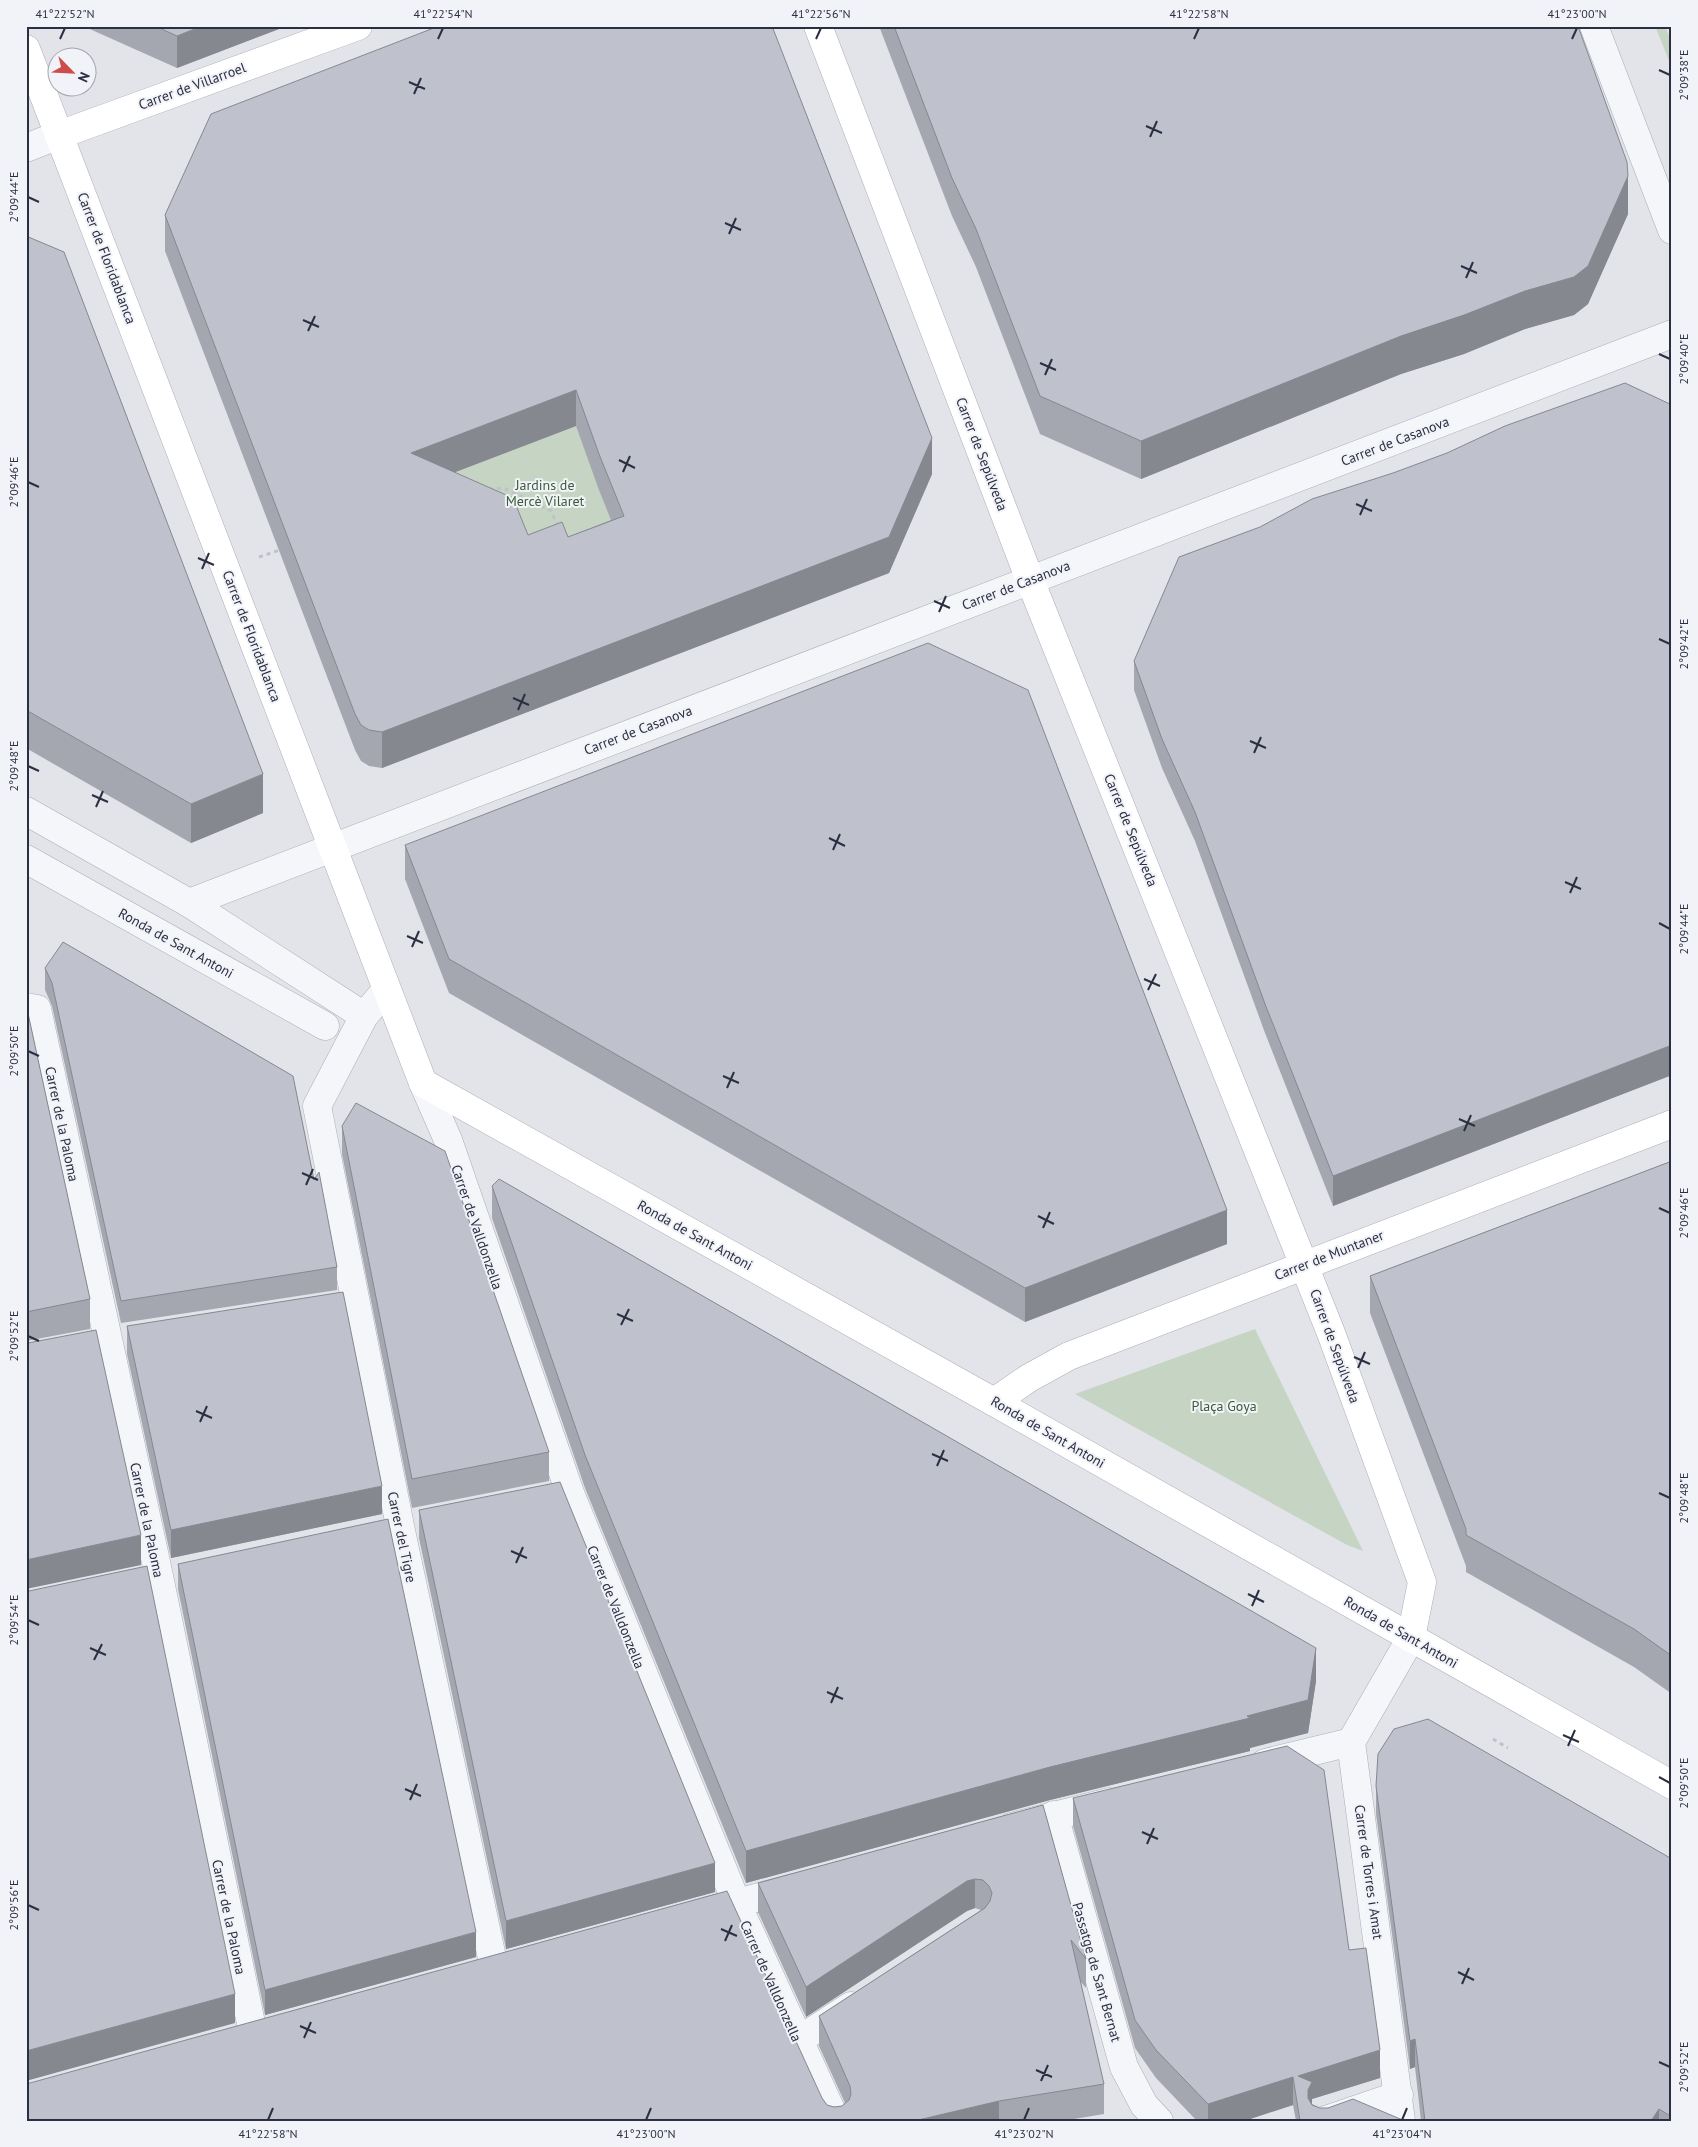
<svg xmlns="http://www.w3.org/2000/svg" width="1698" height="2147" font-family="'PT Sans',sans-serif">
<style>
.green{fill:#c5d4c3}
.lines{fill:none;stroke-linecap:round;stroke-linejoin:round}
.street-casing{stroke:#abaeb8;stroke-width:29}
.secondary-casing{stroke:#abaeb8;stroke-width:29}
.path{stroke:#c0c2c9;stroke-width:3;stroke-dasharray:4 4;stroke-linecap:butt}
.street{stroke:#f5f6f9;stroke-width:28}
.secondary{stroke:#fff;stroke-width:28}
.wall{fill:#a4a7b0;fill-rule:evenodd}
.shaded-wall{fill:#868890}
.building{fill:#bfc2cd;stroke:#868890;fill-rule:evenodd}
.ticks{fill:none;stroke:#2a2f42;stroke-width:2}
.labels{text-anchor:middle;stroke-width:4;stroke-linejoin:round;paint-order:stroke}
.street-label{font-size:14px;fill:#2a2f42;stroke:#f2f3f8}
.park-label{font-size:14px;fill:#385e38;stroke:#f2f3f8}
.neatline{fill:none;stroke:#2a2f42;stroke-width:2}
.ticks-label{font-size:12px;text-anchor:middle;fill:#2a2f42}
</style>
<rect width="100%" height="100%" fill="#e2e4ea"/>
<g class="green">
<path d="M1655 26H1665L1672 44V68Z"/>
<path d="M576 426 624 552 568 573 439 478Z"/>
<path d="M1255 1329 1363 1551 1347 1545 1075 1394Z"/>
</g>
<g class="lines">
<defs>
<g id="street">
<path d="M1594 26 1672 230"/>
<path d="M26 148 59 135"/>
<path d="M26 811 189 903 1672 334"/>
<path d="M26 859 325 1026"/>
<path d="M189 903 364 1016"/>
<path d="M386 990 364 1016 317 1106 400 1526 494 1967"/>
<path d="M26 1007 37 1009 159 1576 253 2033"/>
<path d="M423 1083 448 1140 570 1493 737 1904 836 2121"/>
<path d="M1265 1763 1351 1742"/>
<path d="M1054 1815 1124 2067 1144 2105 1159 2121"/>
<path d="M1011 1827 1109 1802"/>
<path d="M697 1914 793 1888"/>
<path d="M802 2038 851 2006"/>
<path d="M1323 2121 1399 2095"/>
<path d="M1401 2121 1351 1742 1411 1638"/>
</g>
<g id="secondary">
<path d="M818 26 1030 580 1331 1333 1422 1582 1411 1638"/>
<path d="M26 49 423 1083 994 1402 1672 1785"/>
<path d="M59 135 358 26"/>
<path d="M994 1402 1029 1378 1069 1356 1672 1124"/>
</g>
</defs>
<use href="#street" class="street-casing"/>
<use href="#secondary" class="secondary-casing"/>
<g class="path">
<path d="M489 489 504 488 551 511 558 526"/>
<path d="M259 557 280 550"/>
<path d="M1493 1739 1508 1748"/>
</g>
<use href="#street" class="street"/>
<use href="#secondary" class="secondary"/>
</g>
<g class="wall">
<path d="M83 26H287L177 68Z"/>
<path d="M879 26H1578L1628 214 1588 304 1574 315 1525 329 1464 354 1401 374 1141 479 1040 434 976 267 952 216Z"/>
<path d="M165 215 932 474 889 573 382 768 369 766 361 761 355 750 165 251ZM576 426 599 490 611 520 568 537 528 535 455 472Z"/>
<path d="M26 236 263 813 191 843 26 748Z"/>
<path d="M1672 405V1075L1333 1206 1265 1033 1195 841 1162 768 1134 690V661Z"/>
<path d="M405 845 1227 1244 1025 1322 449 993 405 879Z"/>
<path d="M45 968 314 1180 337 1267V1290L121 1323 52 1006 45 990Z"/>
<path d="M26 1004 90 1299V1329L26 1341Z"/>
<path d="M342 1126 549 1452V1481L412 1508 342 1154Z"/>
<path d="M1672 1161V1694L1634 1667 1466 1572V1566L1370 1313V1276Z"/>
<path d="M492 1186 1316 1681 1308 1733 1250 1748V1751L1050 1800 746 1883 585 1488 492 1218Z"/>
<path d="M127 1326 382 1514 171 1558 127 1354Z"/>
<path d="M419 1510 715 1892 506 1949 419 1538Z"/>
<path d="M178 1564 476 1957 265 2015 178 1589Z"/>
<path d="M1376 1786 1672 1859V2121H1421L1415 2067 1410 2069 1376 1814Z"/>
<path d="M1073 1798 1349 1950 1380 2078 1312 2099V2104L1320 2108 1405 2121H1296L1293 2105 1244 2121H1197L1156 2078 1135 2048 1073 1826Z"/>
<path d="M1043 1805 1086 1959V1988L1080 1981 1104 2084V2114L1062 2121H26L822 2098 827 2105 834 2107 842 2106 845 2103 819 2046V2016L981 1910 975 1908 967 1911 806 2017 758 1912V1883Z"/>
</g>
<g class="shaded-wall">
<path d="M202 26H287L177 68V36Z"/>
<path d="M1628 176V214L1588 304 1574 315 1525 329 1464 354 1401 374 1141 479V441Z"/>
<path d="M576 390V426L411 489V453Z"/>
<path d="M932 438V474L889 573 382 768V732Z"/>
<path d="M263 774V813L191 843V804Z"/>
<path d="M1672 1045V1075L1333 1206V1176Z"/>
<path d="M1227 1210V1244L1025 1322V1288Z"/>
<path d="M382 1486V1514L171 1558V1530Z"/>
<path d="M141 1535V1565L26 1589V1560Z"/>
<path d="M1316 1648V1681L1308 1733 1250 1748V1751L1050 1800 746 1883V1851L1050 1767 1247 1716Z"/>
<path d="M715 1863V1892L506 1949V1921Z"/>
<path d="M975 1879V1908L967 1911 806 2017V1987L967 1881Z"/>
<path d="M476 1932V1957L265 2015V1990Z"/>
<path d="M235 1994V2023L26 2081V2051Z"/>
<path d="M1415 2039V2067L1410 2069V2041Z"/>
<path d="M1380 2050V2078L1312 2099V2110L1298 2076Z"/>
<path d="M1293 2077V2105L1244 2121H1208V2104Z"/>
<path d="M999 2101V2121H914Z"/>
<path d="M1659 2109V2121H1651Z"/>
</g>
<g class="building">
<path d="M155 26H202L177 36Z"/>
<path d="M439 26H772L932 438 889 537 382 732 369 730 361 725 355 714 165 215 211 114ZM576 390 599 454 624 516 568 537 562 522 528 535 513 498 411 453Z"/>
<path d="M894 26H1578L1627 162 1628 176 1588 266 1574 277 1525 291 1464 315 1401 336 1141 441 1040 396 976 229 952 178Z"/>
<path d="M26 236 64 252 263 774 191 804 26 710Z"/>
<path d="M1625 383 1672 405V1045L1333 1176 1265 1004 1195 812 1162 739 1134 661 1179 557 1260 527 1312 499 1393 473 1447 453 1505 426Z"/>
<path d="M928 643 1028 690 1227 1210 1025 1288 449 959 405 845Z"/>
<path d="M63 942 293 1076 314 1180 319 1172 337 1267 121 1301 52 983 45 968Z"/>
<path d="M26 1004 90 1299 26 1312Z"/>
<path d="M356 1103 445 1151 549 1452 412 1479 342 1126Z"/>
<path d="M1672 1161V1656L1634 1629 1466 1535V1529L1370 1276Z"/>
<path d="M499 1179 1316 1648 1308 1700 1247 1716 1250 1718 1050 1767 746 1851 585 1455 492 1186Z"/>
<path d="M343 1292 382 1486 171 1530 127 1326Z"/>
<path d="M96 1330 141 1535 26 1560V1343H28Z"/>
<path d="M560 1482 715 1863 506 1921 419 1510Z"/>
<path d="M388 1519 476 1932 265 1990 178 1564Z"/>
<path d="M147 1566 235 1994 26 2051V1591H29Z"/>
<path d="M1428 1719 1672 1859V2117L1659 2109 1651 2121H1425L1415 2039 1410 2041 1376 1786 1378 1754 1394 1729Z"/>
<path d="M1287 1746 1324 1770 1349 1950 1366 1948 1380 2050 1298 2076 1312 2082 1308 2090V2098L1312 2105 1320 2108H1328L1353 2099 1405 2121H1300L1293 2077 1208 2104 1156 2050 1135 2020 1073 1798Z"/>
<path d="M1043 1805 1086 1959 1071 1940 1104 2084 999 2101 914 2121H26V2083H30L727 1891 822 2098 827 2105 834 2107 842 2106 849 2100 851 2094 850 2086 819 2016 985 1908 990 1901 992 1893 989 1886 983 1880 975 1879 967 1881 806 1987 758 1883Z"/>
</g>
<path class="ticks" d="M60 39 65 28M438 39 443 28M816 39 821 28M1194 39 1199 28M1572 39 1577 28M1659 70 1670 75M409 82 425 89M414 94 421 78M1146 126 1162 133M1150 137 1157 121M28 197 39 202M725 223 741 230M729 234 736 218M1461 266 1477 273M1466 278 1473 262M303 320 319 327M308 331 315 316M1659 354 1670 359M1040 363 1056 370M1045 375 1052 359M619 460 635 468M623 472 630 456M28 482 39 487M1356 504 1372 511M1360 515 1367 499M198 558 214 565M202 569 209 553M934 601 950 608M939 612 946 596M1659 639 1670 644M513 698 529 705M518 710 525 694M1250 741 1266 748M1254 753 1261 737M28 766 39 771M92 795 108 802M96 807 103 791M829 838 845 846M833 850 840 834M1565 882 1581 889M1570 893 1577 877M1659 923 1670 929M407 936 423 943M412 947 419 931M1144 979 1160 986M1148 990 1156 974M28 1051 39 1056M723 1076 739 1083M727 1088 734 1072M1459 1119 1475 1126M1464 1131 1471 1115M302 1173 318 1180M306 1185 313 1169M1659 1208 1670 1213M1038 1216 1054 1224M1043 1228 1050 1212M617 1314 633 1321M621 1325 629 1309M28 1336 39 1341M1354 1357 1370 1364M1358 1368 1365 1352M196 1411 212 1418M200 1422 207 1406M932 1454 948 1461M937 1466 944 1450M1659 1493 1670 1498M511 1551 527 1558M516 1563 523 1547M1248 1594 1264 1602M1252 1606 1259 1590M28 1620 39 1625M90 1648 106 1655M94 1660 102 1644M827 1692 843 1699M831 1703 838 1687M1563 1735 1579 1742M1568 1746 1575 1730M1659 1777 1670 1783M405 1789 421 1796M410 1800 417 1784M1142 1832 1158 1839M1147 1844 1154 1828M28 1905 39 1910M721 1929 737 1936M725 1941 732 1925M1458 1972 1474 1980M1462 1984 1469 1968M300 2026 316 2033M304 2038 311 2022M1659 2062 1670 2067M1036 2070 1052 2077M1041 2081 1048 2065M268 2120 273 2108M646 2120 651 2108M1024 2120 1029 2108M1402 2120 1407 2108"/>
<g class="labels">
<g class="street-label">
<text transform="translate(192 86) rotate(-20)" y="5">Carrer de Villarroel</text>
<text transform="translate(107 258) rotate(69)" y="5">Carrer de Floridablanca</text>
<text transform="translate(1395 441) rotate(-21)" y="5">Carrer de Casanova</text>
<text transform="translate(982 454) rotate(69)" y="5">Carrer de Sepúlveda</text>
<text transform="translate(1016 585) rotate(-21)" y="5">Carrer de Casanova</text>
<text transform="translate(252 636) rotate(69)" y="5">Carrer de Floridablanca</text>
<text transform="translate(638 730) rotate(-21)" y="5">Carrer de Casanova</text>
<text transform="translate(1131 830) rotate(68)" y="5">Carrer de Sepúlveda</text>
<text transform="translate(176 943) rotate(29)" y="5">Ronda de Sant Antoni</text>
<text transform="translate(62 1124) rotate(78)" y="5">Carrer de la Paloma</text>
<text transform="translate(477 1227) rotate(71)" y="5">Carrer de Valldonzella</text>
<text transform="translate(695 1235) rotate(29)" y="5">Ronda de Sant Antoni</text>
<text transform="translate(1329 1255) rotate(-21)" y="5">Carrer de Muntaner</text>
<text transform="translate(1335 1346) rotate(70)" y="5">Carrer de Sepúlveda</text>
<text transform="translate(1048 1432) rotate(30)" y="5">Ronda de Sant Antoni</text>
<text transform="translate(147 1520) rotate(78)" y="5">Carrer de la Paloma</text>
<text transform="translate(402 1537) rotate(78)" y="5">Carrer del Tigre</text>
<text transform="translate(616 1607) rotate(68)" y="5">Carrer de Valldonzella</text>
<text transform="translate(1401 1632) rotate(30)" y="5">Ronda de Sant Antoni</text>
<text transform="translate(1369 1872) rotate(82)" y="5">Carrer de Torres i Amat</text>
<text transform="translate(229 1917) rotate(78)" y="5">Carrer de la Paloma</text>
<text transform="translate(1097 1972) rotate(74)" y="5">Passatge de Sant Bernat</text>
<text transform="translate(771 1981) rotate(66)" y="5">Carrer de Valldonzella</text>
</g>
<g class="park-label">
<text x="545" y="490">Jardins de<tspan x="545" dy="16">Mercè Vilaret</tspan></text>
<text x="1224" y="1411">Plaça Goya</text>
</g>
</g>
<rect width="1698" height="2147" fill="none" stroke="#f2f3f8" stroke-width="55"/>
<g transform="translate(72 72) rotate(114)"><circle r="24" fill="#f2f3f8" stroke="#a2a5af"/>
<path d="M0-4L9 19L0 12L-9 19Z" fill="#cd4d49"/>
<text y="-8" font-size="14" font-weight="bold" text-anchor="middle" fill="#2a2f42">N</text>
</g>
<rect x="28" y="28" width="1642" height="2092" class="neatline"/>
<g class="ticks-label">
<text x="65" y="18">41°22'52"N</text>
<text x="443" y="18">41°22'54"N</text>
<text x="821" y="18">41°22'56"N</text>
<text x="1199" y="18">41°22'58"N</text>
<text x="1577" y="18">41°23'00"N</text>
<text transform="translate(1684 75) rotate(-90)" y="4">2°09'38"E</text>
<text transform="translate(14 197) rotate(-90)" y="4">2°09'44"E</text>
<text transform="translate(1684 359) rotate(-90)" y="4">2°09'40"E</text>
<text transform="translate(14 482) rotate(-90)" y="4">2°09'46"E</text>
<text transform="translate(1684 644) rotate(-90)" y="4">2°09'42"E</text>
<text transform="translate(14 766) rotate(-90)" y="4">2°09'48"E</text>
<text transform="translate(1684 929) rotate(-90)" y="4">2°09'44"E</text>
<text transform="translate(14 1051) rotate(-90)" y="4">2°09'50"E</text>
<text transform="translate(1684 1213) rotate(-90)" y="4">2°09'46"E</text>
<text transform="translate(14 1336) rotate(-90)" y="4">2°09'52"E</text>
<text transform="translate(1684 1498) rotate(-90)" y="4">2°09'48"E</text>
<text transform="translate(14 1620) rotate(-90)" y="4">2°09'54"E</text>
<text transform="translate(1684 1783) rotate(-90)" y="4">2°09'50"E</text>
<text transform="translate(14 1905) rotate(-90)" y="4">2°09'56"E</text>
<text transform="translate(1684 2067) rotate(-90)" y="4">2°09'52"E</text>
<text x="268" y="2138">41°22'58"N</text>
<text x="646" y="2138">41°23'00"N</text>
<text x="1024" y="2138">41°23'02"N</text>
<text x="1402" y="2138">41°23'04"N</text>
</g>
</svg>
